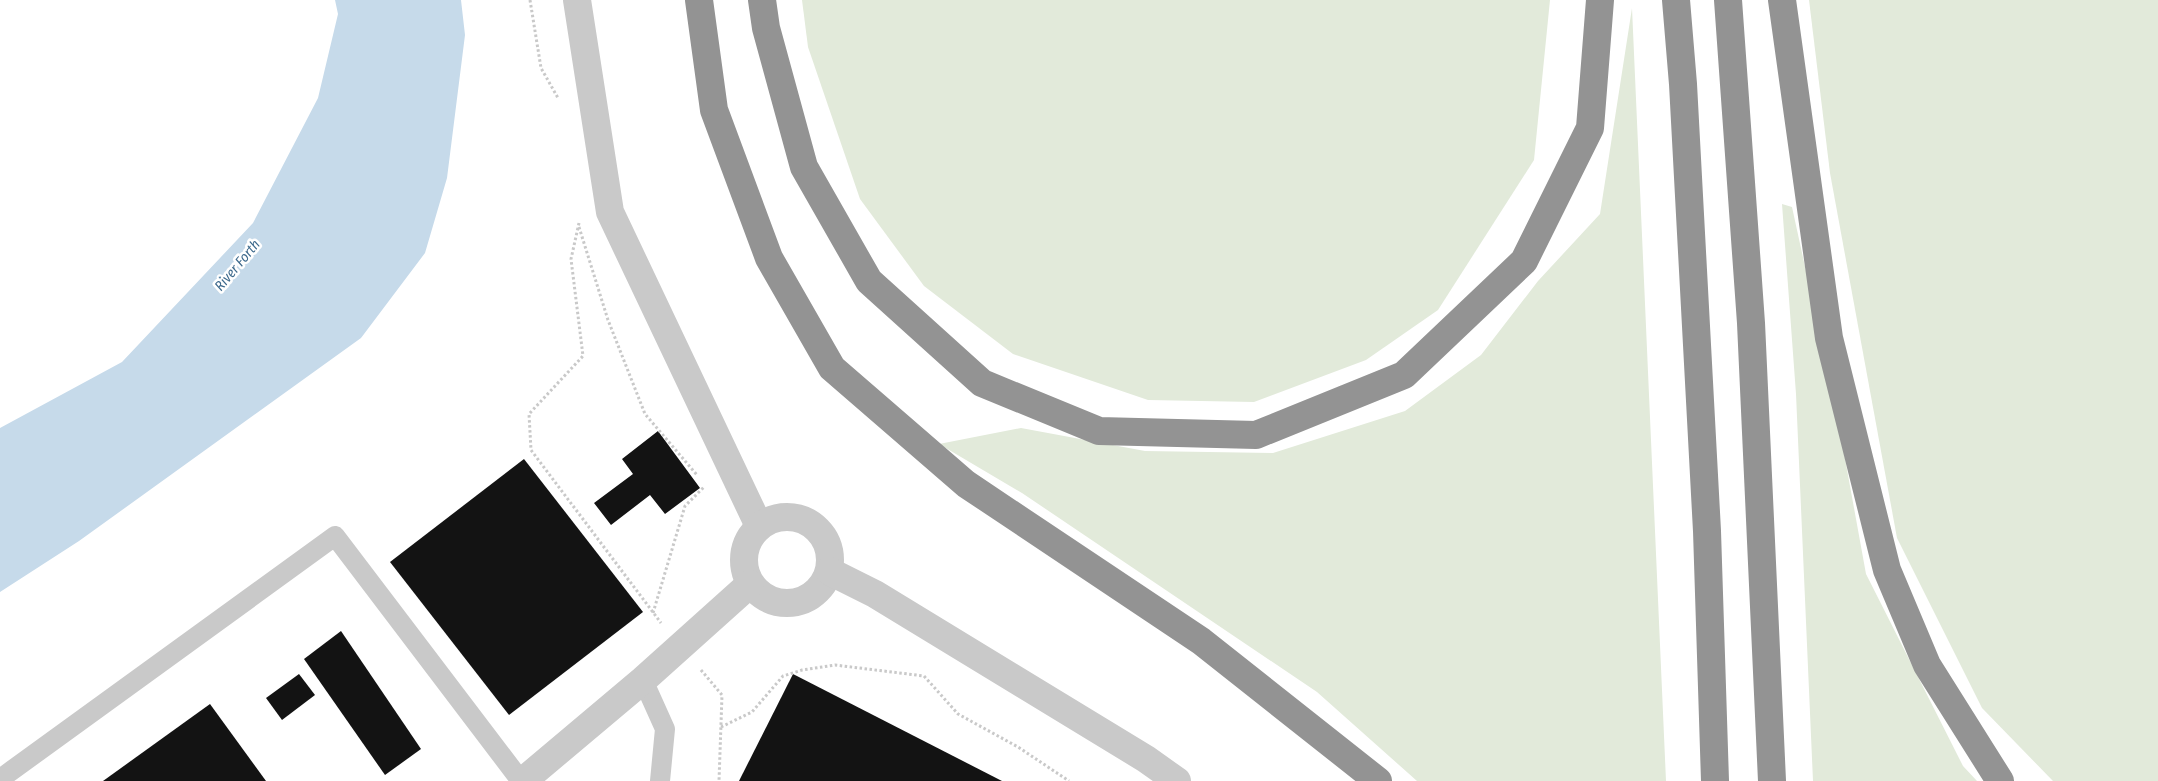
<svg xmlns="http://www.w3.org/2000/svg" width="2158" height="781" font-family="'Fira Sans Condensed',sans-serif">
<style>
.green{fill:#e2eada}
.water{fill:#c6daea}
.building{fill:#131313}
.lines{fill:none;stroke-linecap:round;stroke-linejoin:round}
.path{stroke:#c9c9c9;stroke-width:3;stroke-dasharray:2.5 2.5;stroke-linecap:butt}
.lane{stroke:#c9c9c9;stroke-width:20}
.street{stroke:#c9c9c9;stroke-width:28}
.highway{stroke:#939393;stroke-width:28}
.labels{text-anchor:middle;stroke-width:5;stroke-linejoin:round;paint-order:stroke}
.water-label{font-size:14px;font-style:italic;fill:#3d698c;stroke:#fff}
</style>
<rect width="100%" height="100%" fill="#fff"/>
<g class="green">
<path d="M802 0H1550L1534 160 1438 310 1366 360 1254 402 1148 400 1013 354 924 286 860 199 808 47Z"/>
<path d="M1809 0H2158V781H2053L1982 708 1897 538 1830 173Z"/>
<path d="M1632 8 1666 781H1417L1317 692 1022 493 939 444 1021 428 1145 451 1273 453 1405 411 1481 355 1538 281 1600 214Z"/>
<path d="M1782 204 1792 207 1836 409 1866 574 1963 766 1977 781H1813L1796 394Z"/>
</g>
<path class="water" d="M335 0H461L465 35 447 178 425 253 361 338 79 541 0 592V428L122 362 253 223 318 98 338 14Z"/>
<g class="building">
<path d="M658 431 700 488 665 514 650 495 611 525 594 503 633 474 622 459Z"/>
<path d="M524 459 643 612 509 715 390 562Z"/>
<path d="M341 631 421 749 385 775 304 659Z"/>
<path d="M299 674 315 695 282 720 266 698Z"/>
<path d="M793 674 1002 781H739Z"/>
<path d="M210 704 266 781H103Z"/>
</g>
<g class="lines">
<g class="path">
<path d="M530 0 541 68 558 98"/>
<path d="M579 223 571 259 583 356 529 414 531 450 661 623"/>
<path d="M579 227 608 320 645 414 697 475"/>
<path d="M653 613 685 506 705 486"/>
<path d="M701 670 722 695 719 781"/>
<path d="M721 727 752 712 783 676 802 670 835 665 924 676 958 714 1018 747 1069 781"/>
</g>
<g class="lane">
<path d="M643 680 665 729 660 781"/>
<path d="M0 779 335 536 521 781"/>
</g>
<g class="street">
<path d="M577 0 610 212 759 526"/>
<circle cx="787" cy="560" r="43"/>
<path d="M829 571 875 594 1146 759 1177 781"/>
<path d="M523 781 643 680 750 584"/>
</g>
<g class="highway">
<path d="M699 0 714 110 769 258 832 368 966 484 1201 641 1378 781"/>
<path d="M762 0 766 28 804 167 869 281 982 383 1099 431 1256 435 1404 375 1524 261 1590 128 1600 0"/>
<path d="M1676 0 1683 84 1707 531 1715 781"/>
<path d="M1728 0 1751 323 1772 781"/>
<path d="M1782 0 1829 338 1887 570 1927 665 2000 781"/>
</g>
</g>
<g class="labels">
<g class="water-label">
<text transform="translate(237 265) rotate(-50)" y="5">River Forth</text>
</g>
</g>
</svg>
